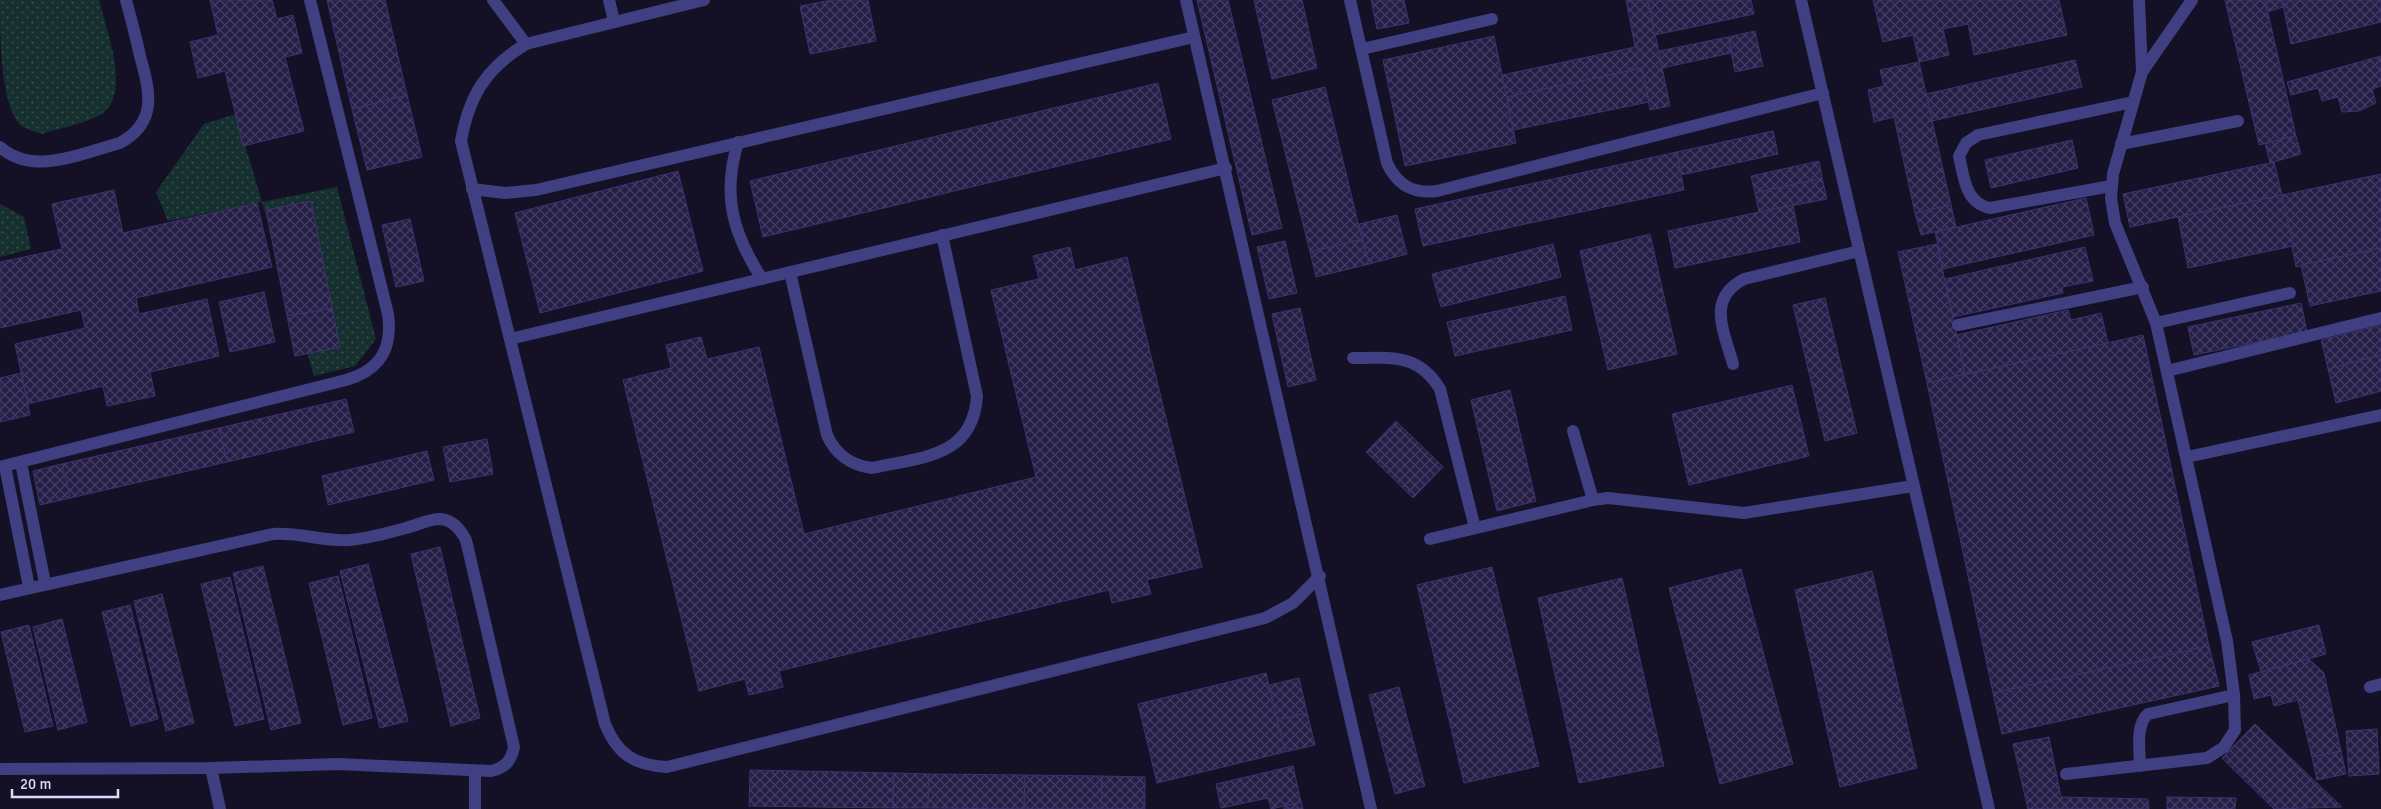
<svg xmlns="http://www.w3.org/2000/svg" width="2381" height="809" font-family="Signika,sans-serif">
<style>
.grass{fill:url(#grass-dots)}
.building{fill:url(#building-cross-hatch);stroke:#3d3270}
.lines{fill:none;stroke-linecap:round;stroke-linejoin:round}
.lane{stroke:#403f82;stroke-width:12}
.street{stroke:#403f82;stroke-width:12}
</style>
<defs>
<pattern id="grass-dots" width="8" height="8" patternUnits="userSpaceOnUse" patternTransform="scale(1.25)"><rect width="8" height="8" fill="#15302e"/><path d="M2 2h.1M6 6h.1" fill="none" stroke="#364d4d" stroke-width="1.8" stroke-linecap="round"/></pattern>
<pattern id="building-cross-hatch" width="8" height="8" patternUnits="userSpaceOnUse" patternTransform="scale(1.25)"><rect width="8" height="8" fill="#251e46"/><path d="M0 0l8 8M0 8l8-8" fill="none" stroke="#443e62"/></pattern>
</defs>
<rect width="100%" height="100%" fill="#141126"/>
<g class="grass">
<path d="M0 0H99C106 29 133 96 100 115 83 124 60 128 42 134 35 132 26 129 20 125 0 102 0 35 0 0Z"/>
<path d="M236 114 262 202 337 187 376 339 355 366 314 376 262 202 168 221 156 192 204 124Z"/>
<path d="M0 204 24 217 31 249 0 257Z"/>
</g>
<g class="building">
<path d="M210 0H272L277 19 293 15 302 53 285 57 304 131 243 146 225 71 198 78 190 42 218 35Z"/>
<path d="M327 0H385L407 95 352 109Z"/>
<path d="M832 0H868L876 41 810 54 800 6Z"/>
<path d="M1197 0H1228L1282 228 1252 235Z"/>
<path d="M1254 0H1302L1317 68 1272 79Z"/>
<path d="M1371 0H1404L1409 23 1377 29Z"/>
<path d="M1626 0H1648L1670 106 1650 110 1642 68 1507 97 1502 75 1635 47Z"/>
<path d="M1648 0H1751L1754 14 1655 35Z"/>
<path d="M1873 0H2059L2067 35 1974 55 1968 24 1943 29 1949 55 1919 62 1913 35 1883 42Z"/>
<path d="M2225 0H2265L2296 136 2259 145Z"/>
<path d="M2265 0H2282L2283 7 2267 12Z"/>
<path d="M2282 0H2381V22L2291 44Z"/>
<path d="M1755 31 1763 66 1735 72 1728 37Z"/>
<path d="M1494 36 1516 143 1405 166 1383 60Z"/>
<path d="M1728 37 1731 53 1662 68 1659 51Z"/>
<path d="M2381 56V86L2372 89 2376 103 2359 111 2342 112 2338 97 2322 101 2318 88 2291 95 2287 82Z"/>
<path d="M2075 60 2082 87 1932 121 1926 94Z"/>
<path d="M1919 62 1951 205 1915 213 1894 117 1874 122 1868 90 1884 86 1880 70Z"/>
<path d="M1642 68 1649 102 1513 130 1507 97Z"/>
<path d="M1158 83 1171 139 763 237 750 181Z"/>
<path d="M1325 87 1362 239 1310 252 1272 100Z"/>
<path d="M407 95 422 157 367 170 352 109Z"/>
<path d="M1773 131 1778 154 1681 175 1677 152Z"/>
<path d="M2296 136 2301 154 2270 163 2265 143Z"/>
<path d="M2072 140 2078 168 1991 188 1985 160Z"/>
<path d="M1677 152 1684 190 1423 246 1415 209Z"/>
<path d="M1819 161 1822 178 1755 193 1751 176Z"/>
<path d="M2274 162 2282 195 2130 227 2123 194Z"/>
<path d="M678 171 703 271 540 313 515 213Z"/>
<path d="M2381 174V248L2296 267 2282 195Z"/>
<path d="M1822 178 1827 199 1759 212 1755 193Z"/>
<path d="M114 190 123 233 257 203 272 267 136 298 139 314 207 299 219 356 150 372 155 396 107 406 103 386 28 404 15 344 85 328 81 310 0 328V262L62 249 52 204Z"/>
<path d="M2282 195 2293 246 2188 268 2178 217Z"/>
<path d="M2086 198 2094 235 1943 269 1935 232Z"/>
<path d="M311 201 332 308 287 316 266 210Z"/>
<path d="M1793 205 1800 242 1675 268 1668 231Z"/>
<path d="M1951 205 1956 227 1921 235 1915 213Z"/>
<path d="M1397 215 1407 254 1369 264 1359 224Z"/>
<path d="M410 219 424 281 396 287 382 225Z"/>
<path d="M1650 234 1677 354 1608 370 1580 251Z"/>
<path d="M1362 239 1369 264 1316 277 1310 252Z"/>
<path d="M1285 241 1297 293 1269 299 1257 247Z"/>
<path d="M1553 244 1561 277 1441 307 1432 274Z"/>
<path d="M1937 244 1965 374 1927 383 1898 252Z"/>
<path d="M1070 247 1075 270 1127 257 1202 567 1147 580 1151 594 1112 603 1109 590 779 671 783 687 749 695 745 679 699 691 623 380 671 368 666 345 701 337 707 359 759 347 804 534 1036 477 991 290 1039 279 1033 256Z"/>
<path d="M2085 247 2093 281 2062 287 2063 293 1953 317 1945 279Z"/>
<path d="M2381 248V291L2310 306 2301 265Z"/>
<path d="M264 292 275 342 230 352 219 302Z"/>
<path d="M1565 296 1572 330 1455 356 1447 322Z"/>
<path d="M1825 298 1857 433 1825 441 1793 305Z"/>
<path d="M2301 303 2307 332 2194 355 2188 327Z"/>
<path d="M332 308 340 347 295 356 287 316Z"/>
<path d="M1300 308 1316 380 1288 387 1272 314Z"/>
<path d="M2068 310 2071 320 2101 313 2108 343 1965 374 1957 335Z"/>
<path d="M2381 325V355L2328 369 2321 340Z"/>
<path d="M2143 335 2209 646 1993 693 1927 383Z"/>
<path d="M2381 355V391L2336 403 2328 369Z"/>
<path d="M21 373 30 415 0 422V378Z"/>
<path d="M1792 385 1809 456 1689 485 1672 414Z"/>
<path d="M1510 390 1536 501 1497 511 1471 400Z"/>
<path d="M346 399 354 432 227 462 219 428Z"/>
<path d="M1396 421 1443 467 1413 498 1366 452Z"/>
<path d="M219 428 227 462 70 498 62 464Z"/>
<path d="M487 439 493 474 450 482 443 447Z"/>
<path d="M427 451 434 480 328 505 322 476Z"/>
<path d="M62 464 70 498 40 505 33 471Z"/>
<path d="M440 547 480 718 451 726 411 554Z"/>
<path d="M368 564 408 721 380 728 340 571Z"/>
<path d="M263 566 301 723 271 730 233 573Z"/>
<path d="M1492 567 1539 766 1464 783 1417 585Z"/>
<path d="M1741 569 1793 764 1720 784 1669 588Z"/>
<path d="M1872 571 1917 768 1840 787 1795 590Z"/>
<path d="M338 576 372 718 343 725 309 583Z"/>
<path d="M230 577 264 719 235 726 201 584Z"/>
<path d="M1622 578 1664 766 1579 783 1538 598Z"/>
<path d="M162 594 194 723 166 731 134 601Z"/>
<path d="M130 605 158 719 131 726 102 612Z"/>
<path d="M62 619 87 722 58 730 33 627Z"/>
<path d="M29 625 53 726 25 732 1 632Z"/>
<path d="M2319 625 2326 654 2261 672 2252 642Z"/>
<path d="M2209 646 2219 686 2002 734 1993 693Z"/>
<path d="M2309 659 2324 673 2341 751 2312 757 2298 700 2274 706 2271 695 2254 699 2249 675Z"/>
<path d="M1266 673 1285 752 1157 783 1138 704Z"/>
<path d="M1299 678 1307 713 1277 720 1269 685Z"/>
<path d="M1399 687 1425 786 1395 794 1369 695Z"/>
<path d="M1307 713 1315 745 1285 752 1277 720Z"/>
<path d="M2255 724 2342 807 2274 809 2222 758Z"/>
<path d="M2377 729 2379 774 2349 776 2346 731Z"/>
<path d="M2049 737 2061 797 2148 799 2149 809H2028L2013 744Z"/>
<path d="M2341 751 2346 774 2317 780 2312 757Z"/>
<path d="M1293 766 1301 802 1271 809 1268 798 1221 808 1216 784Z"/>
<path d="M750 770 894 773 893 808 749 806Z"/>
<path d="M894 773 929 774 928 808H893Z"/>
<path d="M929 774 1025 775 1024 809 928 808Z"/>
<path d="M1025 775 1102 776 1101 809H1024Z"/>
<path d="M1102 776 1145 777V809H1101Z"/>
<path d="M2167 797 2236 798 2235 809H2167Z"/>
<path d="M1301 802 1303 809H1284V806Z"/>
</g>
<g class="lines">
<g class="lane">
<path d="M493 0 526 44"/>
<path d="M609 0 614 21"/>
<path d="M704 0 526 44C486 68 469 96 461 141L605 724C618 755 634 765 667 767L1265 618 1293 603 1320 576"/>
<path d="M1186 0 1371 809"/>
<path d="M1350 0 1387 163C1397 185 1413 194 1437 191L1823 93"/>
<path d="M1362 49 1492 19"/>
<path d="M2142 72 2192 0"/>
<path d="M738 142C722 195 732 232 762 279"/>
<path d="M2121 144 2238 121"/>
<path d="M0 147C34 177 82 153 120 143 158 122 150 92 140 56 136 37 131 19 126 0"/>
<path d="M2111 186 1990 208C1965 203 1964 177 1959 156L1966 143 1978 135 2133 102"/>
<path d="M472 189 505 193 536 190 1194 37"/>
<path d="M790 272 827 435C836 455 850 465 872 468 921 457 973 458 977 396L942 235"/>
<path d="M2156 323 2290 293"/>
<path d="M1958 325 2143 287"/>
<path d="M510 339 1226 168"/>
<path d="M1353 358C1391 358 1418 353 1440 389L1475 528"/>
<path d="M1733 364C1724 331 1706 299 1744 279L1859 251"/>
<path d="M2167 371 2381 318"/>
<path d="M1573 431 1593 500"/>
<path d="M2187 457 2381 415"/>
<path d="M21 463 45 583"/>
<path d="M5 466 29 587"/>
<path d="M0 467 346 380C380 370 393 349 388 314L310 0"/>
<path d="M1430 539 1593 500 1608 498 1744 513 1913 486"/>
<path d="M0 595 273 534C299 532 324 542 350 540 369 538 388 533 406 528 417 525 429 519 440 519 453 520 460 529 466 540L514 747C511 761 505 768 491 771L338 764 211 768 0 769"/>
<path d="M2370 687 2381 684"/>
<path d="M2140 766C2140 751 2135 725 2148 714L2234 695"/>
<path d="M211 768 220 809"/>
<path d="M475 771V809"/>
<path d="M2066 774 2207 758 2224 747 2235 730 2234 695 2227 641 2156 323 2115 223 2111 198 2113 174 2142 72 2139 0"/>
</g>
<path class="street" d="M1801 0 1989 809"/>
</g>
<path d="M12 789v8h106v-8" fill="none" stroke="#dcd9fc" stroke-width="2.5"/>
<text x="20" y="789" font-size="15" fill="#dcd9fc" stroke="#141126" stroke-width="4" paint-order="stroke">20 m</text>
</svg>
